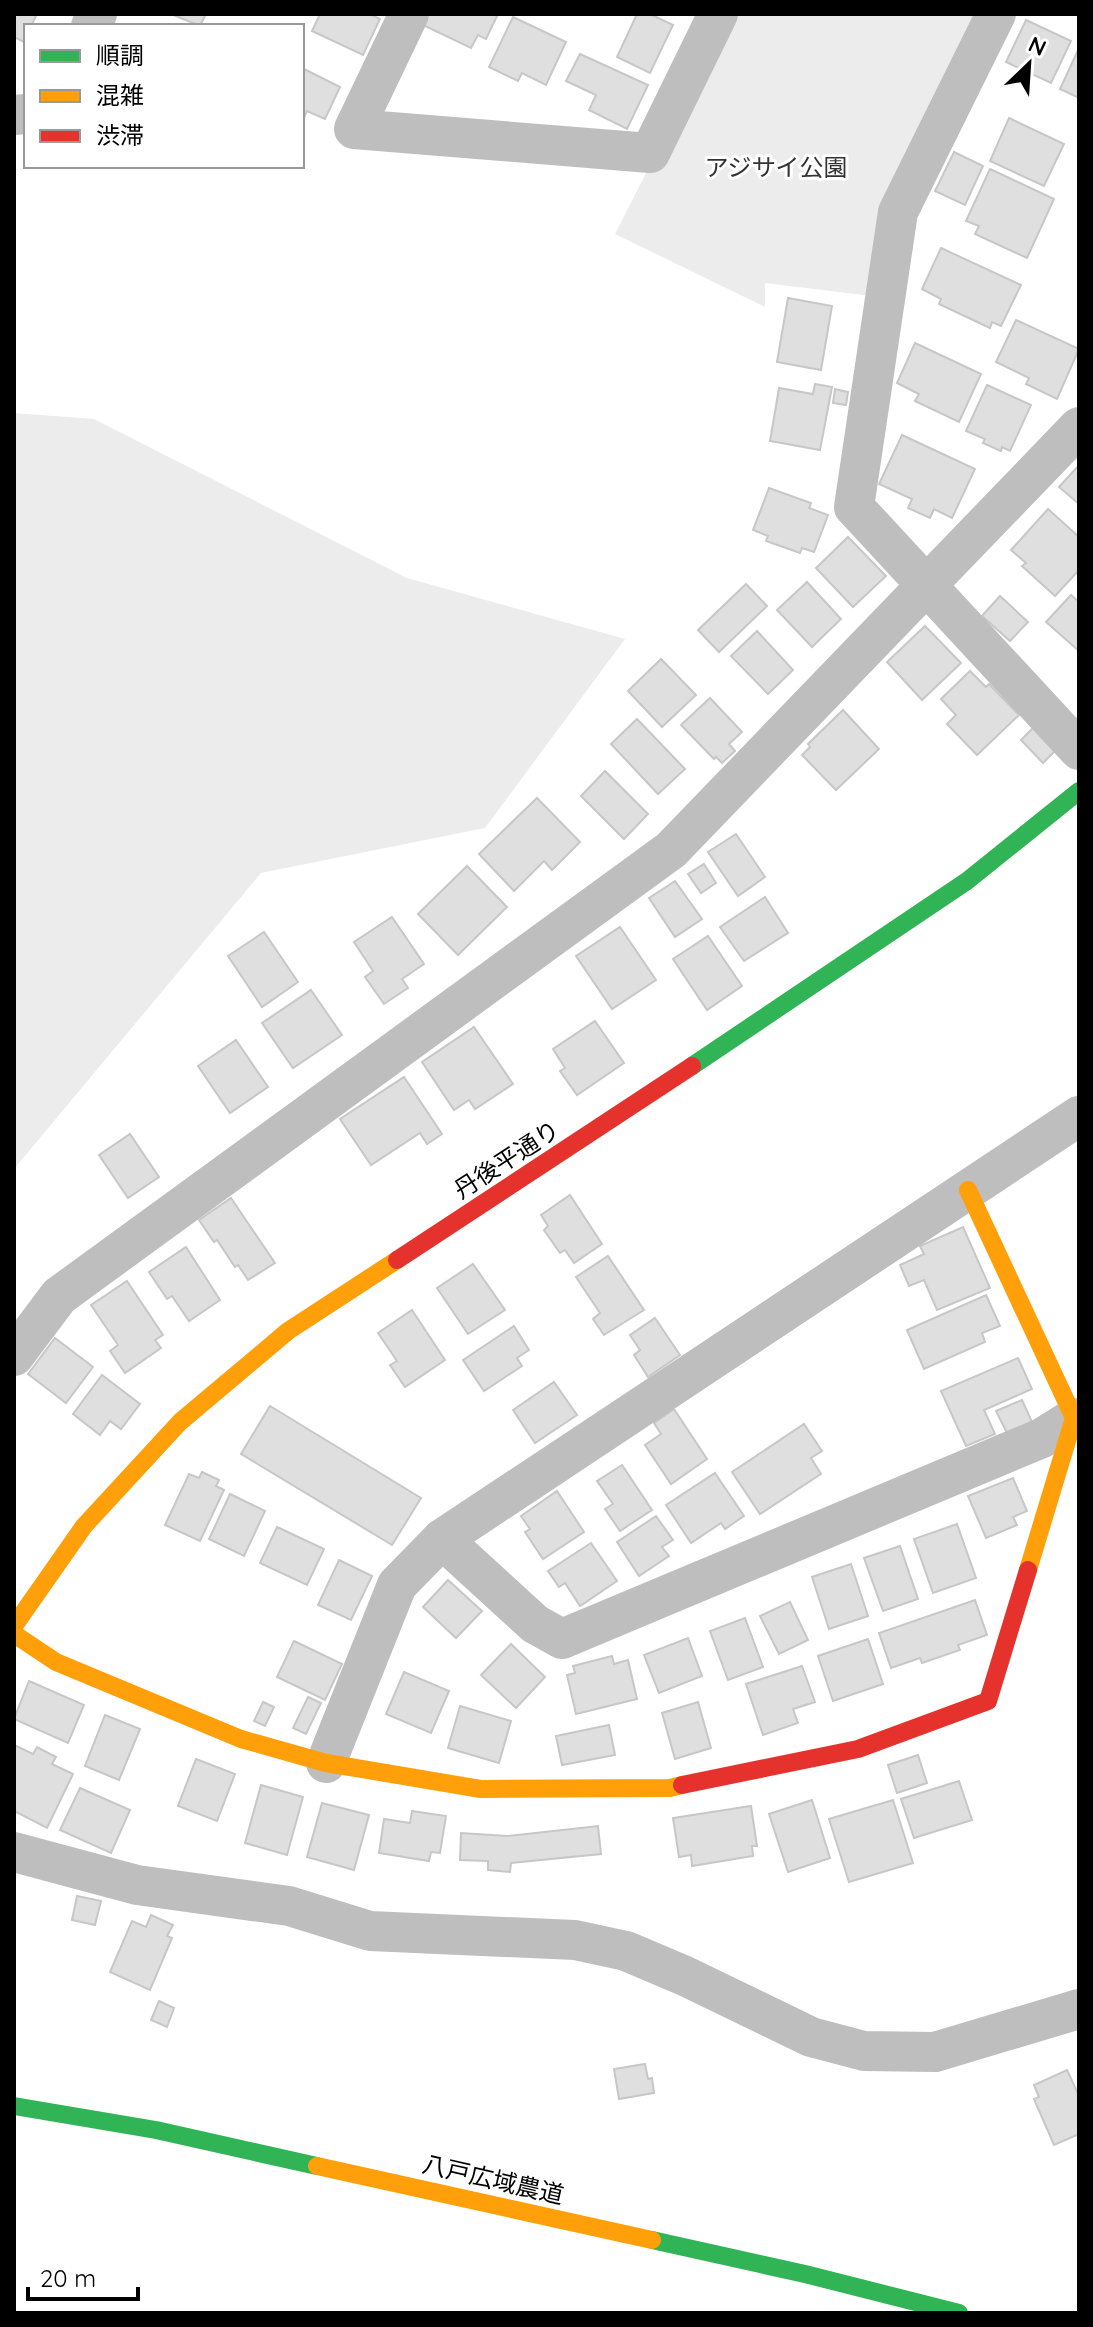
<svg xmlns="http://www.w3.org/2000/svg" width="1093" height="2327" font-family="Quicksand,'Noto Sans JP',sans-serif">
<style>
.green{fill:#ececec}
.building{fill:#dfdfdf;stroke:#c7c7c7;stroke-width:2}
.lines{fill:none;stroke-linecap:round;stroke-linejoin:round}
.street{stroke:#bebebe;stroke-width:40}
.fast{stroke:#30b455;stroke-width:18}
.slow{stroke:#ff9f0a;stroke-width:18}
.jam{stroke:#e5322d;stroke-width:18}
.labels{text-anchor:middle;stroke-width:6;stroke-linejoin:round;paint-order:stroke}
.park-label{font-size:24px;fill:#333;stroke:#fff}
.street-label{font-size:24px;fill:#000;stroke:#fff}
</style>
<rect width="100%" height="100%" fill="#fff"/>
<g class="green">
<path d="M727 14H978L871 296 765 283V307L615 234Z"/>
<path d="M14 413 94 419 407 578 625 639 485 828 261 873 14 1169Z"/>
</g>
<g class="building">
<path d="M14 14H37L31 26H26L24 42 14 37Z"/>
<path d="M171 14H206L200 26Z"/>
<path d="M320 14H370L380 19 363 55 312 31Z"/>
<path d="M428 14H498L486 39 478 35 471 48 423 25Z"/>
<path d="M637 14H650L673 25 650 73 617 57Z"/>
<path d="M513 17 566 42 546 85 522 73 518 81 489 67Z"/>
<path d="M1026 20 1071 41 1051 83 1006 62Z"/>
<path d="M1079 48V98L1060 89Z"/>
<path d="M580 54 648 85 627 129 589 110 596 95 566 81Z"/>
<path d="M302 68 340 87 325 119 307 111 302 122Z"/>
<path d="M1009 118 1064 144 1044 186 990 161Z"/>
<path d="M954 152 983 166 965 205 935 191Z"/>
<path d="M990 169 1054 199 1027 258 975 234 979 226 966 221Z"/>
<path d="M941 248 1021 285 1001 326 992 322 990 328 939 304 941 299 922 289Z"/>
<path d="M788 298 832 306 821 370 777 362Z"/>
<path d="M1016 320 1079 349 1057 399 1026 384 1029 378 996 362Z"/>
<path d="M915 343 981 374 959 422 915 401 919 394 897 383Z"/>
<path d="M815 384 832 387 820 450 770 441 779 388 813 394Z"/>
<path d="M987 385 1031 405 1010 451 1002 447 1001 451 983 443 985 439 966 431Z"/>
<path d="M835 389 848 392 846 405 833 403Z"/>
<path d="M902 435 975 469 952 518 934 509 930 518 908 508 912 499 879 484Z"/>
<path d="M1079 465V504L1059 487Z"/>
<path d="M769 488 811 503 809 508 828 515 814 552 802 548 800 553 766 541 768 536 753 530Z"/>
<path d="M1048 509 1079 537V570L1055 596 1022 566 1026 563 1011 550Z"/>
<path d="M848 537 886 576 853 607 816 568Z"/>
<path d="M807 582 841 619 812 647 777 610Z"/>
<path d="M746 584 767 606 719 652 698 630Z"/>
<path d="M1071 595 1079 602V651L1046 622Z"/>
<path d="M1000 596 1028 622 1010 641 982 616Z"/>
<path d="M925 626 961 663 922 700 887 662Z"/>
<path d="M757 631 793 670 768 694 731 656Z"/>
<path d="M661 659 696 695 662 727 628 691Z"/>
<path d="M970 671 986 687 989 684 1019 715 977 755 947 724 956 715 941 699Z"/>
<path d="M710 698 742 732 729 744 735 751 722 763 716 757 714 759 681 725Z"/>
<path d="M843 710 879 749 836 790 802 755 810 747 808 744Z"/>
<path d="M637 719 685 769 658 794 611 744Z"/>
<path d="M1034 727 1056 750 1043 763 1021 740Z"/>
<path d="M605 771 648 814 624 839 581 796Z"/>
<path d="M537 798 580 842 552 870 544 861 514 891 479 854Z"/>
<path d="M736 834 765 877 738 896 708 852Z"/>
<path d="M704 864 716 883 701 893 688 874Z"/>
<path d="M467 866 507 907 458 955 418 914Z"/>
<path d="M675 881 702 919 675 937 649 898Z"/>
<path d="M765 897 788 933 744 961 720 927Z"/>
<path d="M392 917 424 964 402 979 408 988 384 1004 365 977 373 971 354 942Z"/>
<path d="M620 927 656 980 612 1009 576 956Z"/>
<path d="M264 932 298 982 262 1007 228 956Z"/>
<path d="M708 936 742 986 707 1010 673 959Z"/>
<path d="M311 990 342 1035 293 1068 262 1023Z"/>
<path d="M595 1021 624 1063 577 1095 560 1071 565 1068 553 1049Z"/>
<path d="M474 1027 513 1084 475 1109 469 1100 454 1110 422 1062Z"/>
<path d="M236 1040 268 1087 230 1113 198 1066Z"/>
<path d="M404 1077 442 1134 427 1144 420 1133 371 1165 340 1119Z"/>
<path d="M130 1134 159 1177 128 1198 99 1155Z"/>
<path d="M570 1195 602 1244 574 1263 565 1250 560 1253 544 1230 548 1226 541 1215Z"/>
<path d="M231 1198 275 1263 248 1280 238 1265 235 1267 217 1240 214 1242 199 1220Z"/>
<path d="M963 1227 990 1288 937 1310 924 1280 909 1286 900 1265 924 1254 920 1246Z"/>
<path d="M186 1247 220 1300 189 1321 172 1296 167 1299 149 1272Z"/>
<path d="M608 1256 644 1310 604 1335 593 1319 600 1313 576 1277Z"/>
<path d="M473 1264 505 1310 468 1334 437 1288Z"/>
<path d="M127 1281 163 1335 155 1340 161 1348 125 1373 110 1351 118 1345 91 1305Z"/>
<path d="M986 1295 1000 1326 982 1333 985 1342 924 1369 907 1330Z"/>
<path d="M412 1310 445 1360 405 1387 390 1365 397 1361 378 1333Z"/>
<path d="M655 1318 680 1355 648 1377 634 1355 640 1350 630 1335Z"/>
<path d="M514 1326 529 1350 517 1358 522 1366 484 1391 463 1360Z"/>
<path d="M55 1338 93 1367 66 1403 28 1374Z"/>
<path d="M1018 1358 1032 1389 984 1410 995 1434 966 1446 941 1391Z"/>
<path d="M102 1375 140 1404 121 1429 110 1421 100 1435 73 1414Z"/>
<path d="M554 1382 577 1415 535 1443 513 1410Z"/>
<path d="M1022 1400 1032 1422 1007 1433 996 1411Z"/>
<path d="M270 1406 421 1498 392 1545 241 1454Z"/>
<path d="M674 1409 707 1459 671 1484 645 1445 661 1434 654 1423Z"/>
<path d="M804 1424 822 1451 811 1458 821 1474 760 1514 732 1472Z"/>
<path d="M622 1465 652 1510 620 1531 605 1509 613 1504 597 1481Z"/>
<path d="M202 1472 219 1480 216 1486 224 1490 200 1541 165 1525 189 1474 199 1478Z"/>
<path d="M715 1473 744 1516 725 1529 721 1523 691 1543 666 1505Z"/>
<path d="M1013 1478 1027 1511 1013 1517 1017 1525 986 1538 968 1496Z"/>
<path d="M557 1491 584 1532 543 1559 525 1532 530 1529 521 1516Z"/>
<path d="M230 1494 265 1511 244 1556 209 1539Z"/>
<path d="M656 1516 673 1540 662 1547 669 1556 639 1576 617 1542Z"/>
<path d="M957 1524 976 1578 933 1593 914 1539Z"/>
<path d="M277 1527 324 1549 307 1585 260 1563Z"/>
<path d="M591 1543 617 1581 580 1606 565 1583 559 1587 548 1571Z"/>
<path d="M900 1546 918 1599 883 1611 864 1558Z"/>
<path d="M339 1560 372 1576 351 1620 318 1605Z"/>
<path d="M851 1564 868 1616 829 1629 812 1577Z"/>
<path d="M448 1580 482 1611 456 1638 423 1607Z"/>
<path d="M975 1600 987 1635 958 1645 960 1650 922 1663 920 1658 891 1668 879 1633Z"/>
<path d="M790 1602 808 1640 779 1654 760 1616Z"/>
<path d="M745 1618 763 1667 728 1680 710 1631Z"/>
<path d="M688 1638 702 1676 659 1693 644 1655Z"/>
<path d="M868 1639 883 1684 833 1701 818 1656Z"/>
<path d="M294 1641 342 1664 325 1700 277 1677Z"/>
<path d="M511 1644 545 1677 516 1708 481 1675Z"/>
<path d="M612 1656 614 1664 628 1660 637 1699 576 1714 567 1675 575 1673 573 1666Z"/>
<path d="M802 1666 815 1702 793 1709 798 1723 763 1735 746 1684Z"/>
<path d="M404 1672 449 1691 431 1733 386 1714Z"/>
<path d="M29 1681 84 1705 68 1743 14 1719Z"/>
<path d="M308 1697 321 1703 306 1734 293 1728Z"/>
<path d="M263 1702 274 1707 265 1726 254 1721Z"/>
<path d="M698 1702 711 1748 675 1759 662 1713Z"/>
<path d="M460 1706 511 1721 499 1763 448 1748Z"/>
<path d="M105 1715 140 1729 119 1780 85 1766Z"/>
<path d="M609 1725 615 1755 562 1765 556 1736Z"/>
<path d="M14 1745 33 1754 37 1747 56 1757 52 1764 73 1774 47 1828 14 1811Z"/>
<path d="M918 1755 927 1783 897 1793 888 1765Z"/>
<path d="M196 1759 235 1774 217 1821 178 1806Z"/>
<path d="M959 1781 972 1820 914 1838 901 1799Z"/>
<path d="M261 1785 303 1797 287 1855 245 1843Z"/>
<path d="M80 1788 130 1810 111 1853 60 1830Z"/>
<path d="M812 1800 830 1858 788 1872 769 1814Z"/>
<path d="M893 1800 913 1863 849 1882 829 1819Z"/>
<path d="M322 1803 369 1815 354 1870 307 1857Z"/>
<path d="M751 1806 757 1846H752L753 1856 692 1866 691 1855 679 1857 673 1818Z"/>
<path d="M412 1811 446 1816 440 1853 431 1852 429 1861 379 1853 384 1819 410 1823Z"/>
<path d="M598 1826 601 1854 511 1863 510 1872 488 1870V1861L460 1860 461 1833 508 1836Z"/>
<path d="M77 1896 101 1901 95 1925 72 1920Z"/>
<path d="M151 1915 173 1925 167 1936 172 1938 150 1990 110 1972 132 1921 146 1927Z"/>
<path d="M159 2001 174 2008 167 2027 151 2020Z"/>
<path d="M645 2064 648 2079 652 2078 654 2093 619 2099 614 2069Z"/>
<path d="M1067 2070 1079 2096V2134L1054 2145 1034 2099 1039 2097 1034 2085Z"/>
</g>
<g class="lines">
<g class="street">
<path d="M409 14 354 129 650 153 718 14"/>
<path d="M996 14 898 212 854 507 1079 750"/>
<path d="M91 26 97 14"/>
<path d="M14 115 26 114"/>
<path d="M14 1356 59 1296 671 850 1079 427"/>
<path d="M442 1539 535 1624 562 1639 1042 1438 1074 1418"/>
<path d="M326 1763 397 1585 442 1539 1079 1116"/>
<path d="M14 1852 137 1885 289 1906 370 1931 575 1940 626 1951 685 1976 811 2037 864 2051 935 2052 1079 2009"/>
</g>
<g class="fast">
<path d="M692 1066 967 881 1079 791"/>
<path d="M14 2106 156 2130 317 2166"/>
<path d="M652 2240 805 2274 959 2313"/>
</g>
<g class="slow">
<path d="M968 1190 1074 1418 1028 1570"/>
<path d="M14 1626 84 1526 180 1422 288 1331 397 1260"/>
<path d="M14 1634 56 1662 241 1739 326 1763 481 1789 670 1788 682 1785"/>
<path d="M317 2166 652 2240"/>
</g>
<g class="jam">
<path d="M397 1260 692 1066"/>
<path d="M682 1785 858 1749 988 1701 1028 1570"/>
</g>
</g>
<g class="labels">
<g class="park-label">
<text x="776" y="176">アジサイ公園</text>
</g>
<g class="street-label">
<text transform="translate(507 1160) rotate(-33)" y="8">丹後平通り</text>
<text transform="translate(493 2180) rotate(13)" y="8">八戸広域農道</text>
</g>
</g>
<rect width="1093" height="2327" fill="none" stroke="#000000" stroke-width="32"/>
<rect x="24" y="24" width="280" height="144" fill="#ffffff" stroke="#999999" stroke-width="2"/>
<rect x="40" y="50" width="40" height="12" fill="#30b455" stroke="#999999" stroke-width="2"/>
<text x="96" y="64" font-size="24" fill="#000000">順調</text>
<rect x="40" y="90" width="40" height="12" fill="#ff9f0a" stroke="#999999" stroke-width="2"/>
<text x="96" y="104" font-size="24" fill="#000000">混雑</text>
<rect x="40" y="130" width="40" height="12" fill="#e5322d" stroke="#999999" stroke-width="2"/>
<text x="96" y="144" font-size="24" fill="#000000">渋滞</text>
<g transform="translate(1029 64) rotate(25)" stroke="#ffffff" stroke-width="6" paint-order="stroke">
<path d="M0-6L14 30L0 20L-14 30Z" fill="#000000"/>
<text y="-12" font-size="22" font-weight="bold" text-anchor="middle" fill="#000000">N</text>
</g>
<path d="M28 2287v12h110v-12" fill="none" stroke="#000000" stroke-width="4"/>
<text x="40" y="2287" font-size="24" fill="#000000" stroke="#ffffff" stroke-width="6" paint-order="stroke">20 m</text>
</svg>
